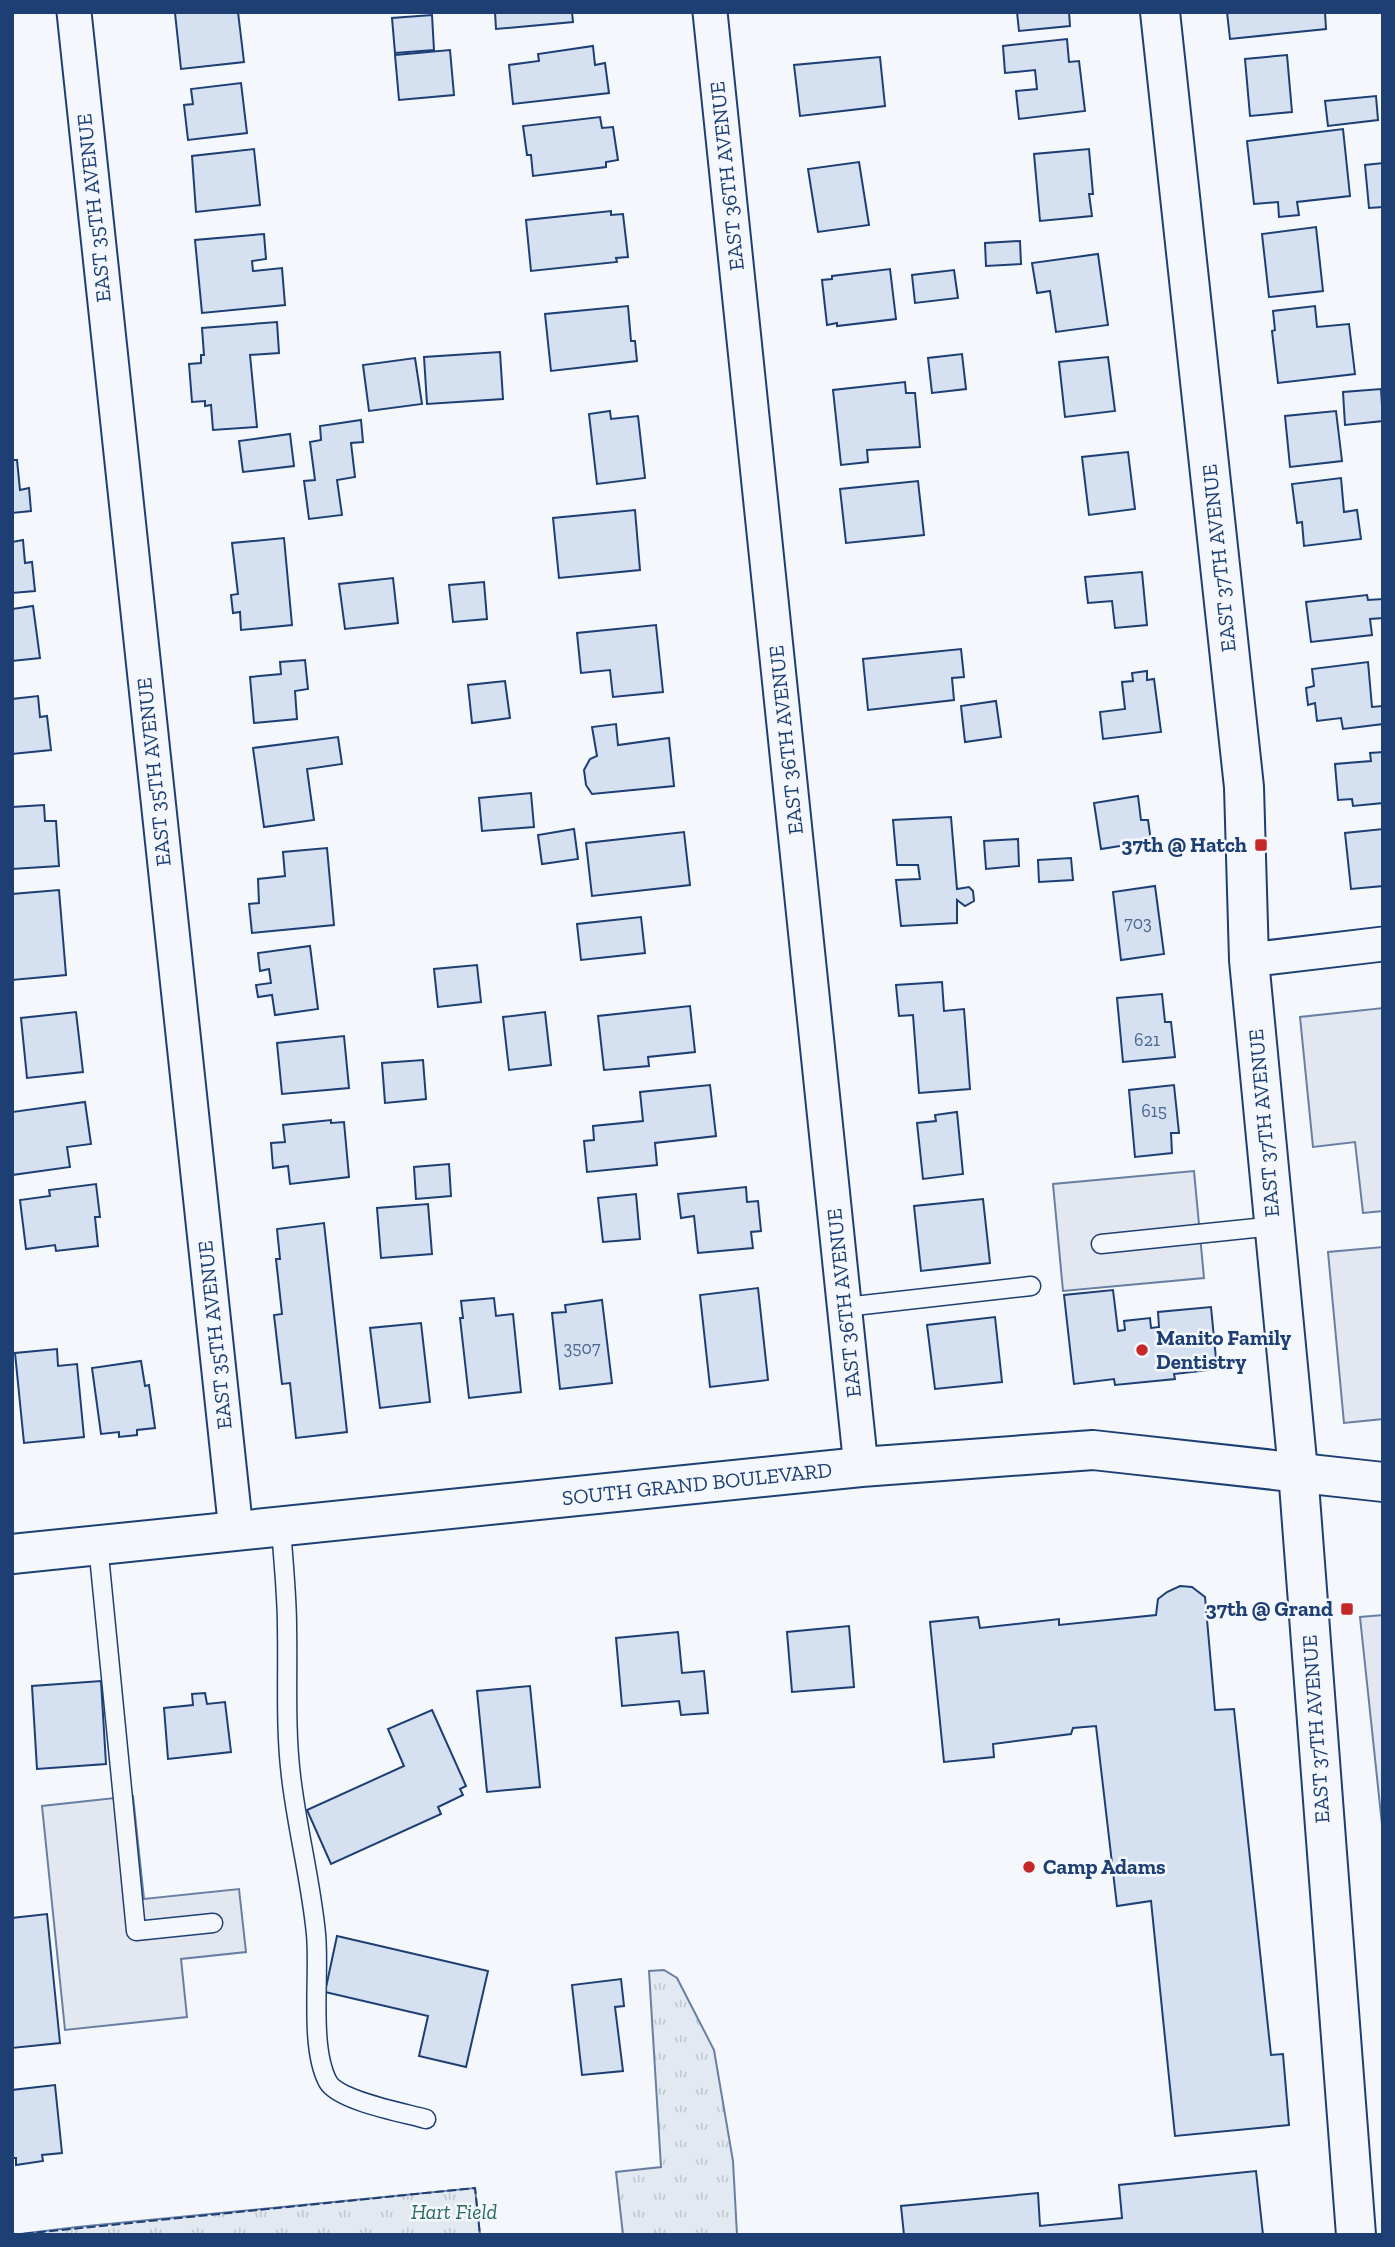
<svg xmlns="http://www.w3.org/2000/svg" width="1395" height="2247" font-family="'Zilla Slab',serif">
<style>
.park{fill:url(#park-tufts);stroke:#687fa3;stroke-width:2}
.parking{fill:#e3e8f0;stroke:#687fa3;stroke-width:2}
.building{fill:#d5e0f0;stroke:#1d3f73;stroke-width:2}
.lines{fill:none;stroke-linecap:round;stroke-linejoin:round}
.service-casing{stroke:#1d3f73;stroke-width:21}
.minor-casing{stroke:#1d3f73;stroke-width:37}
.tertiary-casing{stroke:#1d3f73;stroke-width:42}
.secondary-casing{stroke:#1d3f73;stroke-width:42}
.service{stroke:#f4f7fb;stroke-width:18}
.minor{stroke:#f4f7fb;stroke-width:33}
.tertiary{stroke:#f4f7fb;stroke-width:38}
.secondary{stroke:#f4f7fb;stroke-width:38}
.fence{stroke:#1d3f73;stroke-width:2;stroke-dasharray:9 3.5;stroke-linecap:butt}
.poi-dot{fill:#c62828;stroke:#f4f7fb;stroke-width:2.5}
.labels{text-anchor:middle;stroke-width:5;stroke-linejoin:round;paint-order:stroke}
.number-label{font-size:18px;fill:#4b6792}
.street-label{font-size:21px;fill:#1d3f73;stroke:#f4f7fb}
.poi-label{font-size:21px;font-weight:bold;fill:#1d3f73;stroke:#f4f7fb;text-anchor:end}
.park-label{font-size:21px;font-style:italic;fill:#2c6c60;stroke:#f4f7fb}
</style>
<defs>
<pattern id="park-tufts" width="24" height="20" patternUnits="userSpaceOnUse" patternTransform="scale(1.75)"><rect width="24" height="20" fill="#e3e9f0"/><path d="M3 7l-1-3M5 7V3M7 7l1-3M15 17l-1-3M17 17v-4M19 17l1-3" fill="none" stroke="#c2c9d1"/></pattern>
</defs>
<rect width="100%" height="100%" fill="#f4f7fb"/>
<g class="park">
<path d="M664 1970 677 1978 714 2050 733 2161 737 2235H623L616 2172 661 2167 649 1971Z"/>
<path d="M475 2188 480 2235H12L77 2227Z"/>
</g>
<g class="parking">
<path d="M1383 1008V1211L1363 1213 1355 1142 1313 1147 1300 1017Z"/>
<path d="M1194 1171 1204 1278 1063 1291 1053 1184Z"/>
<path d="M1383 1247V1419L1344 1423 1328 1252Z"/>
<path d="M1383 1615V1834L1360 1617Z"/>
<path d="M133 1796 144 1899 239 1889 246 1952 181 1959 187 2017 65 2030 42 1806Z"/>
</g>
<g class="building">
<path d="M238 12 244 62 181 69 175 13Z"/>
<path d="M495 12H572L573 22 496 29Z"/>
<path d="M1017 12H1069L1070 26 1019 31Z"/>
<path d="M1227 12H1325L1326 29 1230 39Z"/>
<path d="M432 15 434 50 395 53 392 18Z"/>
<path d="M1067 39 1069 62 1079 61 1085 111 1019 119 1016 91 1037 89 1035 70 1005 73 1003 46Z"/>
<path d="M593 46 595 65 605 63 609 93 513 104 509 65 539 61 538 54Z"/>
<path d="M450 50 454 95 399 100 395 55Z"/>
<path d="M1287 55 1292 112 1250 116 1245 59Z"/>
<path d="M880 57 885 106 800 116 794 65Z"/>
<path d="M241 83 247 133 188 140 184 105 193 104 191 89Z"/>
<path d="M1376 96 1378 120 1328 126 1325 101Z"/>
<path d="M600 117 602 128 613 127 618 160 606 162V167L533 176 531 155H527L523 126Z"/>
<path d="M1343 129 1350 196 1297 202 1299 215 1279 217 1278 202 1254 204 1247 141Z"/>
<path d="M254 149 260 205 196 212 192 156Z"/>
<path d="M1089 149 1093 194H1089L1092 216 1040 221 1034 154Z"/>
<path d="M859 162 869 225 818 232 808 169Z"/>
<path d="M1383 163V207L1369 208 1365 165Z"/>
<path d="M611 211V215L623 214 628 257 616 258 617 262 531 271 526 220Z"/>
<path d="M1316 227 1323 291 1269 297 1262 234Z"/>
<path d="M264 234 266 259 252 261 253 271 282 268 285 305 202 313 195 240Z"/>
<path d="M1020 241 1021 264 986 266 985 243Z"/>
<path d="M1098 254 1108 325 1056 332 1050 291 1037 293 1032 263Z"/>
<path d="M890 269 896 319 837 326V323L827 325 822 280 832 279V276Z"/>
<path d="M954 270 958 298 915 303 912 275Z"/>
<path d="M628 306 631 341H635L637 361 551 371 545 314Z"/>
<path d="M1315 306 1317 327 1349 324 1355 374 1278 383 1272 331 1275 330 1273 311Z"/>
<path d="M277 322 279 353 250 355 257 427 213 430 211 405 205 406V401L192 402 189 364 201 363V355H204L202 328Z"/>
<path d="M500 352 503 399 427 404 424 357Z"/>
<path d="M962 354 966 389 932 393 928 358Z"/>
<path d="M1108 357 1115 411 1065 417 1059 362Z"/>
<path d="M415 358 422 404 369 411 363 365Z"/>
<path d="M905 382 906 393H915L920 447 867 450 868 462 841 465 833 390Z"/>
<path d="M1381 389 1383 421 1345 425 1343 392Z"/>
<path d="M610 411 611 419 638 416 645 478 597 484 589 414Z"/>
<path d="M1336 411 1342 461 1290 467 1285 416Z"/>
<path d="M361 420 363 442 351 443 355 477 337 480 342 515 309 519 304 481 315 480 310 442 321 440 320 426Z"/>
<path d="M290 434 294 466 243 472 239 441Z"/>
<path d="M1128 452 1135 509 1089 515 1082 457Z"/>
<path d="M12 460H17L20 490 29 488 31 511 12 513Z"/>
<path d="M1341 478 1344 512 1357 510 1361 539 1304 546 1302 522 1297 523 1292 484Z"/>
<path d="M918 481 924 535 846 543 840 489Z"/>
<path d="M635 510 640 570 559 578 553 518Z"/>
<path d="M284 538 292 625 241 630 240 612 233 613 231 595 238 594 232 543Z"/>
<path d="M23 540 25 563 32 562 35 591 12 593V542Z"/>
<path d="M1142 572 1147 625 1115 628 1112 601 1088 603 1085 577Z"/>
<path d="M393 578 398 623 345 629 339 584Z"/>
<path d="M484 582 487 619 453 622 449 585Z"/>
<path d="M1367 595 1368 600 1383 599V618L1370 619 1372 635 1311 642 1306 602Z"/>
<path d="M33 606 40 658 12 661V609Z"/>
<path d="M656 625 663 692 613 697 610 670 581 673 577 633Z"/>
<path d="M961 649 964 677 952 678 954 700 868 710 863 659Z"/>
<path d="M305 660 308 689 295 691 297 719 254 723 250 677 281 674 280 662Z"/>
<path d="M1368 662 1372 707 1382 706 1383 724 1343 729 1341 718 1317 721 1315 703 1308 705 1306 688 1314 686 1312 669Z"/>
<path d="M1147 671V680L1154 679 1161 732 1103 739 1100 712 1125 709 1122 682 1133 681 1132 673Z"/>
<path d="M505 681 510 718 472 723 468 685Z"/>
<path d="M38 696 40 717 47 716 51 750 12 754V699Z"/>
<path d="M996 701 1001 737 965 742 961 706Z"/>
<path d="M616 724 618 745 669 738 674 786 592 794 586 785 584 770 590 759 597 756 592 727Z"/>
<path d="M338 737 342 764 307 769 314 820 264 827 253 748Z"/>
<path d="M1383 752V803L1353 806 1352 799 1338 800 1335 764 1371 761 1370 753Z"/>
<path d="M531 793 534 827 482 831 479 798Z"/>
<path d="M1138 796 1141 820H1148L1151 841 1101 849 1094 803Z"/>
<path d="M44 805 45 821H56L59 866 12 869V807Z"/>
<path d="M951 817 957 889 969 887 973 891 974 901 965 906 957 900V923L901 926 896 880 920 879 918 865H897L893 820Z"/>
<path d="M574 829 578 859 542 864 538 835Z"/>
<path d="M1383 829V886L1351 889 1345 833Z"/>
<path d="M684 832 690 885 592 896 586 843Z"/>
<path d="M1018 839 1019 866 986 869 984 841Z"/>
<path d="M327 848 334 925 252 933 249 904 259 903 258 879 285 876 283 852Z"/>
<path d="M1071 858 1073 880 1039 882 1038 860Z"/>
<path d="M1155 886 1164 954 1121 960 1113 892Z"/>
<path d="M59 890 66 975 12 980V894Z"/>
<path d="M641 917 645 953 581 960 577 924Z"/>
<path d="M310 946 318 1009 275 1015 272 995 258 997 256 985 271 983 269 969 260 971 258 953Z"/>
<path d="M477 965 481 1002 438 1007 434 969Z"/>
<path d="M942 982 944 1011 964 1009 970 1089 919 1093 913 1015 899 1016 896 985Z"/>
<path d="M1162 994 1165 1022H1171L1175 1057 1123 1062 1117 998Z"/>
<path d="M690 1006 695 1052 648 1057 649 1066 604 1070 598 1016Z"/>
<path d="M76 1012 83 1072 27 1078 21 1018Z"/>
<path d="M545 1012 551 1065 509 1070 503 1017Z"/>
<path d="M344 1036 349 1088 282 1094 277 1043Z"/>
<path d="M423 1060 426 1099 385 1103 382 1063Z"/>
<path d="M710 1085 716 1136 655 1143 657 1165 587 1172 584 1141 594 1140 593 1126 643 1121 640 1092Z"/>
<path d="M1174 1085 1179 1133H1171L1172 1153 1135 1157 1129 1090Z"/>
<path d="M85 1102 91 1144 67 1147 70 1167 12 1175V1112Z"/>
<path d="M957 1112 963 1174 923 1179 917 1123 936 1121 935 1115Z"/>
<path d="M331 1120V1123L344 1122 349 1177 290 1184 288 1166 273 1168 271 1143 285 1142 283 1125Z"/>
<path d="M449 1164 451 1196 416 1199 414 1167Z"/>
<path d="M96 1184 100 1217H95L98 1246 56 1251 55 1245 26 1249 20 1200 50 1196 49 1190Z"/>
<path d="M746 1187 747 1202 758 1201 761 1231 751 1232 753 1248 698 1253 694 1216 681 1218 678 1194Z"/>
<path d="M636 1194 640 1239 603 1242 598 1198Z"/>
<path d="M983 1199 990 1263 921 1271 914 1206Z"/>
<path d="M428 1204 432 1254 381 1258 377 1208Z"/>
<path d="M324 1223 347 1432 296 1438 290 1383 282 1384 274 1315 282 1314 276 1259H280L277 1229Z"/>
<path d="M758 1288 768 1380 710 1387 700 1295Z"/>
<path d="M1113 1290 1118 1331 1125 1330 1124 1321 1150 1318 1151 1328 1159 1327 1158 1312 1211 1307 1217 1369 1174 1374 1175 1379 1115 1385 1114 1379 1074 1384 1064 1295Z"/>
<path d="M494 1298 496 1316 513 1314 521 1392 469 1398 460 1318H463L461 1301Z"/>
<path d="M602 1300 612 1383 560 1389 552 1313 566 1312 565 1305Z"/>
<path d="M995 1317 1002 1382 935 1389 927 1325Z"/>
<path d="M421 1323 430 1402 380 1408 370 1328Z"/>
<path d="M57 1349 58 1366 77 1364 84 1437 24 1443 15 1353Z"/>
<path d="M141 1361 145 1386 149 1385 155 1428 137 1430V1435L119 1437V1432L101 1434 92 1368Z"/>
<path d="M1180 1586 1192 1587 1205 1597 1215 1710 1234 1709 1271 2055 1283 2054 1289 2125 1175 2136 1151 1901 1117 1906 1096 1726 1073 1728 1071 1734 993 1744 994 1757 944 1762 930 1622 978 1617 980 1628 1059 1619V1625L1156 1615 1158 1599 1167 1592Z"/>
<path d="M849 1626 854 1687 792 1692 787 1632Z"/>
<path d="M678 1632 682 1673 704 1671 708 1713 681 1715 679 1701 622 1706 616 1638Z"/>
<path d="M101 1681 106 1764 37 1769 32 1686Z"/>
<path d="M530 1686 540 1787 487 1792 477 1691Z"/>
<path d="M205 1693 207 1704 225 1702 231 1752 168 1759 164 1708 193 1705 192 1694Z"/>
<path d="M432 1710 466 1786 460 1789 463 1795 438 1807 441 1814 331 1864 307 1810 404 1766 388 1729Z"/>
<path d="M47 1914 60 2043 12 2048V1918Z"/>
<path d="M337 1936 488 1971 466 2067 419 2056 428 2016 325 1992Z"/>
<path d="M621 1979 624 2006 615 2007 623 2071 582 2075 572 1985Z"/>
<path d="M55 2085 62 2153 42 2155 43 2161 16 2165V2158H12V2090Z"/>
<path d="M1256 2171 1263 2235H904L901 2206 1038 2193 1040 2226 1122 2218 1119 2185Z"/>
</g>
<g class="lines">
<defs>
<g id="service">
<path d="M1101 1244 1274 1226"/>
<path d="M845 1307 1031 1286"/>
<path d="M281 1526C283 1560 287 1594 287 1627 288 1677 285 1727 291 1776 297 1829 311 1881 316 1934 320 1975 309 2047 328 2082 339 2101 405 2113 426 2119"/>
<path d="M98 1545 136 1931 213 1923"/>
</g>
<g id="minor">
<path d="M74 12 236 1531"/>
<path d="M710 12 861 1467"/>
<path d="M1249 960 1383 944"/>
</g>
<path id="tertiary" d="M1160 12 1244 787 1249 960 1298 1471 1356 2235"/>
<path id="secondary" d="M12 1554 861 1467 1093 1450 1383 1482"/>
</defs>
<use href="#service" class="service-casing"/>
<use href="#minor" class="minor-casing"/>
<use href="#tertiary" class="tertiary-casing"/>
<use href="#secondary" class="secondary-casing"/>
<use href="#service" class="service"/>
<use href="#minor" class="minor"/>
<use href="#tertiary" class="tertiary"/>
<use href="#secondary" class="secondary"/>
<path class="fence" d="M12 2235 475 2188 480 2235"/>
</g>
<g class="poi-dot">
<rect x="1254" y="838" width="14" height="14" rx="3.5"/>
<circle cx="1142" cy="1350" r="7"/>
<rect x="1340" y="1602" width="14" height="14" rx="3.5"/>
<circle cx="1029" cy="1867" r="7"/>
</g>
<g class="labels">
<g class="number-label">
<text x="1138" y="929">703</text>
<text x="1147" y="1046">621</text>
<text x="1154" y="1117">615</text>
<text x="582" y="1354">3507</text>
</g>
<g class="street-label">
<text transform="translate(727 176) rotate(-96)" y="7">EAST 36TH AVENUE</text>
<text transform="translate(94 208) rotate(-96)" y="7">EAST 35TH AVENUE</text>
<text transform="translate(1219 558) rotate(-96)" y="7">EAST 37TH AVENUE</text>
<text transform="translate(786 740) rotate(-96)" y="7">EAST 36TH AVENUE</text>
<text transform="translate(154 772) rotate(-96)" y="7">EAST 35TH AVENUE</text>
<text transform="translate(1264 1123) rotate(-95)" y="7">EAST 37TH AVENUE</text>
<text transform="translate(844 1303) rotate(-96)" y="7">EAST 36TH AVENUE</text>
<text transform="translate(215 1335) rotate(-96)" y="7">EAST 35TH AVENUE</text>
<text transform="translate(697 1484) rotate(-6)" y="7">SOUTH GRAND BOULEVARD</text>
<text transform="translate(1316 1729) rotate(-94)" y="7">EAST 37TH AVENUE</text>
</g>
<g class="poi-label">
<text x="1247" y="852">37th @ Hatch</text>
<text x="1156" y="1345" text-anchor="start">Manito Family<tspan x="1156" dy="24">Dentistry</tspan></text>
<text x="1333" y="1616">37th @ Grand</text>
<text x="1043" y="1874" text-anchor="start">Camp Adams</text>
</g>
<g class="park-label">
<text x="454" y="2219">Hart Field</text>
</g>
</g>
<rect width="1395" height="2247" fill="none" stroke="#1d3f73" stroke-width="28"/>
</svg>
